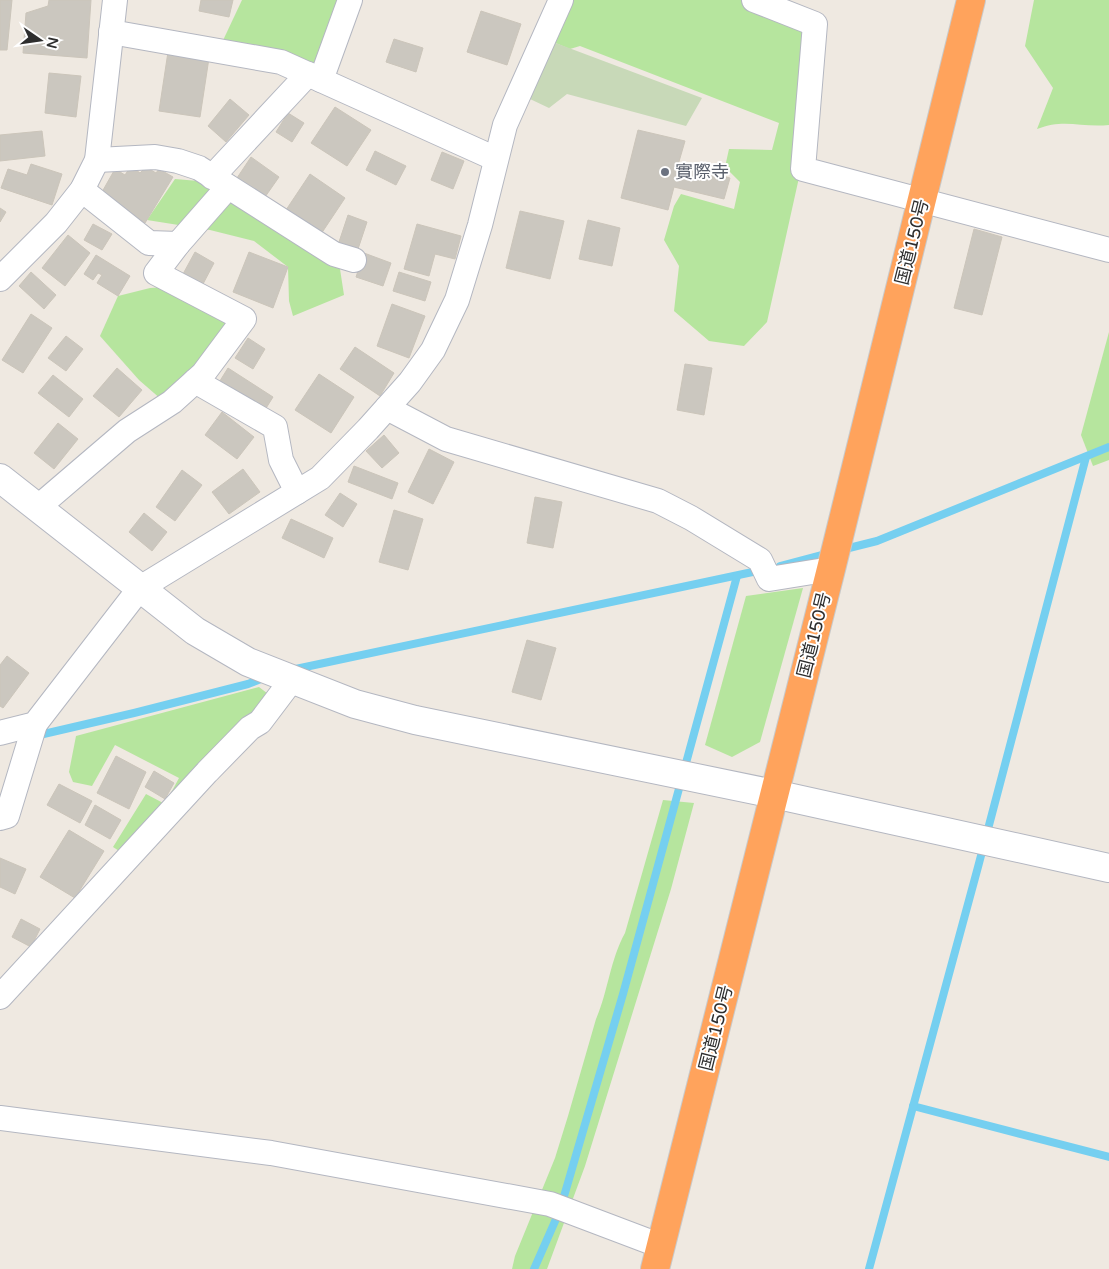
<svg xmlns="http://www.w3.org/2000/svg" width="1109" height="1269" font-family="'Varela Round','Noto Sans JP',sans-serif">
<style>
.green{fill:#b6e59e}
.cemetery{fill:#c8d9b8}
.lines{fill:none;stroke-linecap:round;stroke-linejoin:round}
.stream{stroke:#75cff0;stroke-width:8}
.building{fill:#cbc7bf;stroke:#cbc5ba}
.street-casing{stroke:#b4b7c1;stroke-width:26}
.secondary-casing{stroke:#b4b7c1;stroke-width:30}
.highway-casing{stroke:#c9c9c9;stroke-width:30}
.street{stroke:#fff;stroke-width:24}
.secondary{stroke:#fff;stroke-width:28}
.highway{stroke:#ffa35c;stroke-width:28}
.worship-dot{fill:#6b7280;stroke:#fff;stroke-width:2}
.labels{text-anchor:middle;stroke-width:4;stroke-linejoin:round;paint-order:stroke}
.worship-label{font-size:18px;fill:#5b616d;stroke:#fff;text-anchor:start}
.street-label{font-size:18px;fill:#2e2e2e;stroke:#fff}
</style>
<rect width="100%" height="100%" fill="#efe9e1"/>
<g class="green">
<path d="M242 0H351L314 77 218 51Z"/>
<path d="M568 0H748L815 24 804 155 767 322 744 346 709 341 674 311 679 266 664 240 674 206 681 194 734 209 740 182 725 167 729 149 772 150 779 123 580 46 570 49 553 42Z"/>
<path d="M1034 0H1109V125C1081 128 1065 118 1037 129L1053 88 1025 46Z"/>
<path d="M175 179 222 183 334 254 340 269 344 295 293 316 289 301 288 267 254 241 210 230 147 220Z"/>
<path d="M182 286 236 314 206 354 162 400 139 380 100 336 118 296 150 288Z"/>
<path d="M1109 332V460L1093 466 1081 435Z"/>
<path d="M803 588 760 742 732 757 705 745 746 596Z"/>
<path d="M259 687 276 700 130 858 113 847 146 794 165 804 179 778 115 745 92 786 73 782 69 772 76 736Z"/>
<path d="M663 800 694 803 671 889 585 1166 547 1269H512L515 1256 555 1158 568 1116 596 1019C608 992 610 960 625 933Z"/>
</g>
<path class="cemetery" d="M553 42 702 98 686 126 567 94 549 108 530 99Z"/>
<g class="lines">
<g class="stream">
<path d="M841 550 877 541 1109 447"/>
<path d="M780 566 829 553"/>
<path d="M291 670 762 570"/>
<path d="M35 736 134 713 248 684 266 677"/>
<path d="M913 1106 1109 1157"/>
<path d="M534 1269 560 1210 623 994 737 576"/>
<path d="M869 1269 978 867 1086 457"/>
</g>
</g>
<g class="building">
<path d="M0 0H12L7 50H0Z"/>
<path d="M49 0H91L87 58 23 53 26 13 48 6Z"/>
<path d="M201 0H233L229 17 199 11Z"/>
<path d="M481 11 521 24 507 65 467 52Z"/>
<path d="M394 39 423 48 416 72 386 62Z"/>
<path d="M168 52 209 58 200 117 159 111Z"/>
<path d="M49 73 81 76 76 117 45 113Z"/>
<path d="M230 99 249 115 226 142 208 126Z"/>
<path d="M335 107 371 130 347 166 311 143Z"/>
<path d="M288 113 304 123 292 142 276 132Z"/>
<path d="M638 130 685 141 678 165 730 178 724 199 674 187 668 210 621 198Z"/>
<path d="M42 131 45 156 0 161V135Z"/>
<path d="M375 151 406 166 396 185 366 170Z"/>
<path d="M442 152 464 161 453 189 431 180Z"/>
<path d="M251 157 279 177 265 197 237 178Z"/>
<path d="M31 164 62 174 52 205 1 188 8 169 27 175Z"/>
<path d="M131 166 140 173 146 167 156 173 159 169 173 177 145 223 102 192 115 169 125 175Z"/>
<path d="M310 174 345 198 321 234 286 210Z"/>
<path d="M0 208 6 212 0 222Z"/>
<path d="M520 211 564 221 550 279 506 268Z"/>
<path d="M348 215 367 222 358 249 339 242Z"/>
<path d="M588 220 620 228 612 266 579 259Z"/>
<path d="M93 224 112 234 102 250 84 240Z"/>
<path d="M417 224 461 236 455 259 435 254 429 276 404 269Z"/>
<path d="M974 229 1002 237 982 315 954 308Z"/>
<path d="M68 235 90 253 65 286 42 268Z"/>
<path d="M195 252 214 263 203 284 183 274Z"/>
<path d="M249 252 288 267 273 308 233 292Z"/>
<path d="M364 253 391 263 383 286 356 277Z"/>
<path d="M96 255 130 276 118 296 97 283 102 275 98 273 93 280 84 274Z"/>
<path d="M31 272 56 295 44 309 19 286Z"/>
<path d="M399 272 431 282 425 301 393 291Z"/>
<path d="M392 304 425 316 409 358 377 346Z"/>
<path d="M31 314 52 328 23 373 2 360Z"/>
<path d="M66 336 83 349 66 371 48 358Z"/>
<path d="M248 338 265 349 253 369 235 358Z"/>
<path d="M355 347 394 373 380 396 340 369Z"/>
<path d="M685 364 712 368 704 415 677 410Z"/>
<path d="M117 368 142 390 119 417 93 396Z"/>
<path d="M228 368 273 397 263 413 218 384Z"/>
<path d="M319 374 354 397 331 433 295 410Z"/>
<path d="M53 375 83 399 69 417 38 393Z"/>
<path d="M222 412 254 437 237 459 205 435Z"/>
<path d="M58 423 78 439 54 469 34 453Z"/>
<path d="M384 435 399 453 382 468 366 451Z"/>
<path d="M429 449 454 462 433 504 408 492Z"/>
<path d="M354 466 398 483 392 499 348 482Z"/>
<path d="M243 469 260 492 229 514 212 492Z"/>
<path d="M182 470 202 485 175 521 156 507Z"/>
<path d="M340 493 357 504 343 527 325 515Z"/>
<path d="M535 497 562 502 553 548 527 543Z"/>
<path d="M394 510 423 519 408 570 379 562Z"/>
<path d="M144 513 167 532 152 551 129 532Z"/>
<path d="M291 519 333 538 324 558 282 538Z"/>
<path d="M527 640 556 648 541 700 512 692Z"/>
<path d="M7 656 29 673 3 708 0 706V665Z"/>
<path d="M116 756 146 772 129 809 97 793Z"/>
<path d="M154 771 174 783 165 799 145 787Z"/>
<path d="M59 784 92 801 80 823 47 805Z"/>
<path d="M95 805 121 820 110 839 85 825Z"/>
<path d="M69 830 104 851 75 898 40 877Z"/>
<path d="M0 858 26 869 15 894 0 887Z"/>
<path d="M21 919 40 929 31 947 12 937Z"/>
</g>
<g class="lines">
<defs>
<g id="street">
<path d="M754 0 815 24 803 169 1109 250"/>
<path d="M111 32 281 62 496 159"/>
<path d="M321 80 350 0"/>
<path d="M97 160 155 157 178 161 199 168 334 254 354 260"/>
<path d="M212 177 308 74"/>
<path d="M82 190 149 243 178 244 228 187"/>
<path d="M0 279 56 223 82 190 97 160 115 0"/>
<path d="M195 381 275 427 281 460 297 492"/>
<path d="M387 408 446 439 658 501 691 518 760 560 769 579 831 569"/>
<path d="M37 508 127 431 172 402 203 374 244 319 156 273 178 244"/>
<path d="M0 733 35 724 140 588 320 478 368 429 410 382 433 350 457 300 480 225 505 125 561 0"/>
<path d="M0 818 7 816 35 724"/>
<path d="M0 997 207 772 250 728 260 722 291 681"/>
<path d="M0 1118 271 1153 550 1204 661 1246"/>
</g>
<path id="secondary" d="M0 478 195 631 248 662 355 704 415 720 774 794 1109 868"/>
<path id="highway" d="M655 1269 831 569 971 0"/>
</defs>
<use href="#street" class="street-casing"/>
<use href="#secondary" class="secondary-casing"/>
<use href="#highway" class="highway-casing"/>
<use href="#street" class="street"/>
<use href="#secondary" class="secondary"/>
<use href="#highway" class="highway"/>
</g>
<circle class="worship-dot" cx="665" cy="172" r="5"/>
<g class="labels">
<g class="worship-label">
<text x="675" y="178">實際寺</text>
</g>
<g class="street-label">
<text transform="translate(912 242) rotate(-76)" y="6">国道150号</text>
<text transform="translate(814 635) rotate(-76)" y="6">国道150号</text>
<text transform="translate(716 1028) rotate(-76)" y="6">国道150号</text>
</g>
</g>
<g transform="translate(40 40) rotate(103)" stroke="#ffffff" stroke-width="4" paint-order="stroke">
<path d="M0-4L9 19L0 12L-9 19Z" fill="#2e2e2e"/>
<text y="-8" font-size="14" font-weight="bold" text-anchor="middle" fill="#2e2e2e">N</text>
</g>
</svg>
